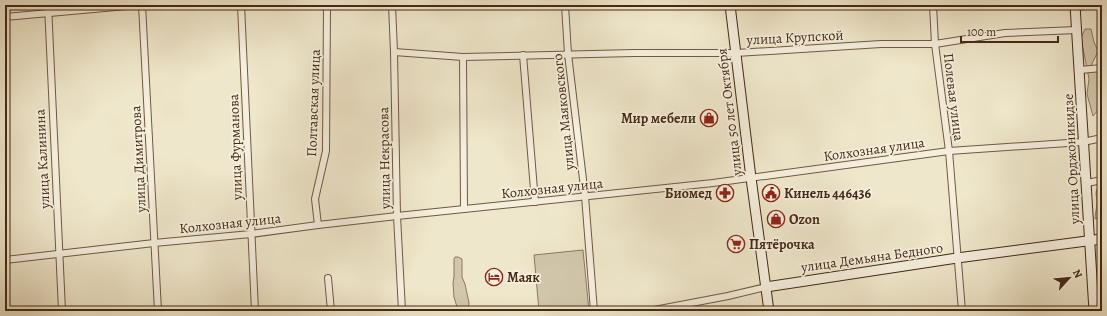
<svg xmlns="http://www.w3.org/2000/svg" width="1107" height="316" font-family="Alegreya,serif">
<style>
.green{fill:#d2c7ac;stroke:#8c7860}
.lines{fill:none;stroke-linecap:round;stroke-linejoin:round}
.street-casing{stroke:#705842;stroke-width:8}
.secondary-casing{stroke:#452915;stroke-width:11}
.street{stroke:#f5efdd;stroke-width:6}
.secondary{stroke:#f5efdd;stroke-width:9}
.labels{text-anchor:middle;stroke-width:3.5;stroke-linejoin:round;paint-order:stroke}
.street-label{font-size:14px;fill:#452915;stroke:#f5efdd}
.poi-label{font-size:14px;font-weight:bold;fill:#452915;stroke:#f5efdd;text-anchor:start}
</style>
<rect width="100%" height="100%" fill="#efe7cb"/>
<filter id="stains"><feTurbulence type="fractalNoise" baseFrequency=".005" numOctaves="4"/><feColorMatrix values="0 0 0 0 .2 0 0 0 0 .09 0 0 0 0 .02 0 0 0 .5 -.17"/></filter>
<radialGradient id="worn" r=".72"><stop offset=".6" stop-color="#630" stop-opacity="0"/><stop offset="1" stop-color="#630" stop-opacity=".3"/></radialGradient>
<g class="green">
<path d="M1085 29H1091L1094 42 1098 51 1091 66 1099 74 1101 107 1093 116 1087 94 1089 79 1081 38Z"/>
<path d="M1102 187V216L1095 219C1095 213 1097 208 1097 202 1097 197 1095 195 1097 189Z"/>
<path d="M583 250 589 311H539L534 255Z"/>
<path d="M455 257H458L462 259V277L465 284 469 303 468 311H456L457 307 454 297 453 283 454 277V259Z"/>
</g>
<g class="lines">
<defs>
<g id="street">
<path d="M48 5 62 311"/>
<path d="M142 5 158 311"/>
<path d="M241 5 255 311"/>
<path d="M392 5 394 52 397 216 402 311"/>
<path d="M565 5 568 54 585 196 594 311"/>
<path d="M933 5 935 44 949 151 962 311"/>
<path d="M1076 7 1095 5"/>
<path d="M5 17 138 5"/>
<path d="M394 52 463 57 634 53H736L881 44H935L1005 33 1077 30"/>
<path d="M523 55 535 202"/>
<path d="M463 57 464 209"/>
<path d="M1080 70 1102 68"/>
<path d="M1087 183 1102 180"/>
<path d="M318 225 315 199 326 151 327 5"/>
<path d="M5 260 154 243 251 234 318 225 397 216 713 183 949 151 1083 142 1102 138"/>
<path d="M328 278 331 311"/>
<path d="M1092 294 1102 293"/>
<path d="M649 311 728 296 766 287"/>
</g>
<g id="secondary">
<path d="M730 5 751 178 769 311"/>
<path d="M1075 5 1094 311"/>
<path d="M766 287 957 258 1102 239"/>
</g>
</defs>
<use href="#street" class="street-casing"/>
<use href="#secondary" class="secondary-casing"/>
<use href="#street" class="street"/>
<use href="#secondary" class="secondary"/>
</g>
<defs>
<symbol id="shop-ring" viewBox="-11 -11 22 22"><circle r="9.5" fill="#f5efdd" stroke="#8f2418" stroke-width="1.5"/><path d="M-5-2.5h2.3a2.7 3.5 0 0 1 5.4 0H5L5.5 6h-11ZM-1.5-2.5h3a1.5 2.3 0 0 0-3 0Z" fill="#8f2418"/></symbol>
<symbol id="pharmacy-ring" viewBox="-11 -11 22 22"><circle r="9.5" fill="#f5efdd" stroke="#8f2418" stroke-width="1.5"/><path d="M-2-6h4v4h4v4h-4v4h-4v-4h-4v-4h4Z" fill="#8f2418"/></symbol>
<symbol id="civic-ring" viewBox="-11 -11 22 22"><circle r="9.5" fill="#f5efdd" stroke="#8f2418" stroke-width="1.5"/><path d="M-.6-6.5H3V-4.5H.6V-3L4-1V1h2V6H-6V1h2V-1L-.6-3ZM-1.2 2.5V6h2.4V2.5Z" fill="#8f2418"/></symbol>
<symbol id="supermarket-ring" viewBox="-11 -11 22 22"><circle r="9.5" fill="#f5efdd" stroke="#8f2418" stroke-width="1.5"/><path d="M-6-5.5h2.5l.6 2H6L4.5 2H-2.5L-4.4-4H-6ZM-1.5 3.2a1.3 1.3 0 1 0 .1 0ZM3 3.2a1.3 1.3 0 1 0 .1 0Z" fill="#8f2418"/></symbol>
<symbol id="hotel-ring" viewBox="-11 -11 22 22"><circle r="9.5" fill="#f5efdd" stroke="#8f2418" stroke-width="1.5"/><path d="M-6-4.5h1.5V1H6V5H4.5V3h-9V5H-6ZM-4 0a1.8 1.8 0 1 1 3.6 0ZM.5 0V-2.5h3Q6-2.5 6 0Z" fill="#8f2418"/></symbol>
</defs>
<g fill-rule="evenodd">
<use href="#shop-ring" x="699" y="108" width="20" height="20"/>
<use href="#pharmacy-ring" x="715" y="183" width="20" height="20"/>
<use href="#civic-ring" x="761" y="183" width="20" height="20"/>
<use href="#shop-ring" x="766" y="209" width="20" height="20"/>
<use href="#supermarket-ring" x="726" y="234" width="20" height="20"/>
<use href="#hotel-ring" x="484" y="267" width="20" height="20"/>
</g>
<g class="labels">
<g class="street-label">
<text transform="translate(795 37) rotate(-3)" y="5">улица Крупской</text>
<text transform="translate(954 97) rotate(83)" y="5">Полевая улица</text>
<text transform="translate(313 103) rotate(-88)" y="5">Полтавская улица</text>
<text transform="translate(563 112) rotate(-96)" y="5">улица Маяковского</text>
<text transform="translate(729 112) rotate(-97)" y="5">улица 50 лет Октября</text>
<text transform="translate(235 147) rotate(-92)" y="5">улица Фурманова</text>
<text transform="translate(874 149) rotate(-8)" y="5">Колхозная улица</text>
<text transform="translate(384 158) rotate(-91)" y="5">улица Некрасова</text>
<text transform="translate(42 159) rotate(-93)" y="5">улица Калинина</text>
<text transform="translate(138 159) rotate(-93)" y="5">улица Димитрова</text>
<text transform="translate(1071 159) rotate(-93)" y="5">улица Орджоникидзе</text>
<text transform="translate(552 188) rotate(-6)" y="5">Колхозная улица</text>
<text transform="translate(230 223) rotate(-6)" y="5">Колхозная улица</text>
<text transform="translate(872 257) rotate(-8)" y="5">улица Демьяна Бедного</text>
</g>
<g class="poi-label">
<text x="696" y="123" text-anchor="end">Мир мебели</text>
<text x="712" y="198" text-anchor="end">Биомед</text>
<text x="784" y="198">Кинель 446436</text>
<text x="789" y="224">Ozon</text>
<text x="749" y="249">Пятёрочка</text>
<text x="507" y="282">Маяк</text>
</g>
</g>
<rect width="1107" height="316" fill="none" stroke="#efe7cb" stroke-width="20"/>
<rect x="6" y="6" width="1095" height="304" fill="none" stroke="#452915" stroke-width="2"/>
<rect x="10" y="10" width="1087" height="296" fill="none" stroke="#452915"/>
<g transform="translate(1069 278) rotate(63)" stroke="#f5efdd" stroke-width="3" paint-order="stroke">
<path d="M0-3L7 15L0 10L-7 15Z" fill="#452915"/>
<text y="-6" font-size="11" font-weight="bold" text-anchor="middle" fill="#452915">N</text>
</g>
<path d="M961 36v6h97v-6" fill="none" stroke="#452915" stroke-width="2"/>
<text x="967" y="36" font-size="12" fill="#452915" stroke="#f5efdd" stroke-width="3" paint-order="stroke">100 m</text>
<rect width="100%" height="100%" filter="url(#stains)"/>
<rect width="100%" height="100%" fill="url(#worn)"/>
</svg>
